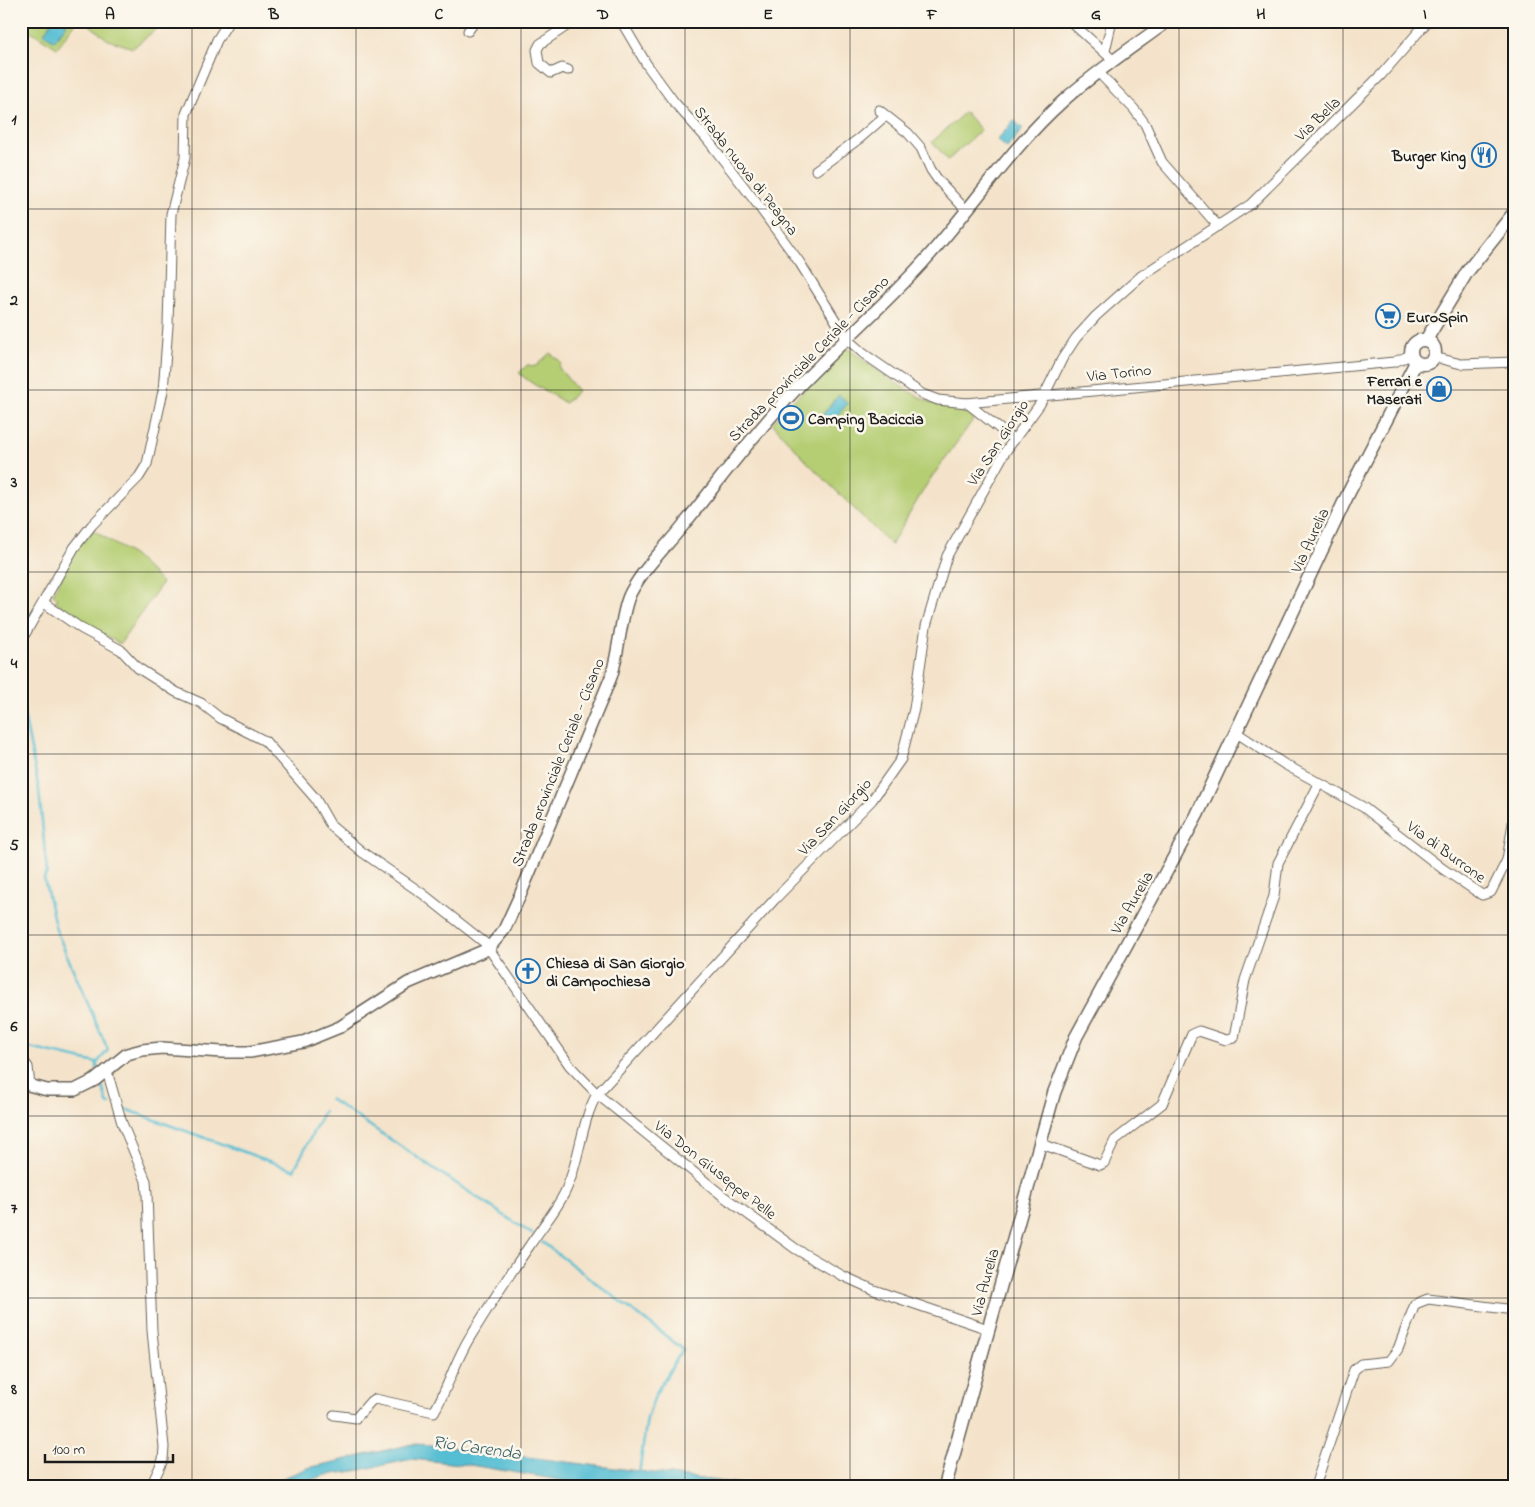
<svg xmlns="http://www.w3.org/2000/svg" width="1535" height="1507" font-family="'Indie Flower',sans-serif">
<style>
.green{fill:#b5ce73;stroke:#687548}
.water{fill:#56bed3;stroke:#396d78}
.lines{fill:none;stroke-linecap:round;stroke-linejoin:round}
.stream{stroke:#56bed3;stroke-width:2.5}
.minor-casing{stroke:#686259;stroke-width:11}
.secondary-casing{stroke:#686259;stroke-width:14}
.primary-casing{stroke:#686259;stroke-width:15}
.minor{stroke:#fff;stroke-width:9}
.secondary{stroke:#fff;stroke-width:11}
.primary{stroke:#fff;stroke-width:12}
.grid{fill:none;stroke:#1c1c1c;stroke-width:1;stroke-opacity:0.55}
.labels{text-anchor:middle;stroke-width:5;stroke-linejoin:round;paint-order:stroke}
.street-label{font-size:16px;fill:#1c1c1c;stroke:#fbf7ec}
.poi-label{font-size:16px;font-weight:bold;fill:#1c1c1c;stroke:#fbf7ec;text-anchor:start}
.water-label{font-size:18px;font-style:italic;fill:#335d65;stroke:#fbf7ec}
.neatline{fill:none;stroke:#1c1c1c;stroke-width:2}
.grid-label{font-size:16px;text-anchor:middle;font-weight:bold;fill:#1c1c1c}
</style>
<rect width="100%" height="100%" fill="#fbf7ec"/>
<filter id="ink" filterUnits="userSpaceOnUse"><feTurbulence type="fractalNoise" baseFrequency=".02" numOctaves="2"/><feDisplacementMap in="SourceGraphic" scale="10" xChannelSelector="R" yChannelSelector="G"/><feConvolveMatrix kernelMatrix="1 2 1 2 8 2 1 2 1" color-interpolation-filters="sRGB"/></filter>
<filter id="wash" filterUnits="userSpaceOnUse"><feTurbulence type="fractalNoise" baseFrequency=".0096" numOctaves="4" result="noise"/><feDisplacementMap in="SourceGraphic" scale="20" xChannelSelector="R" yChannelSelector="G"/><feGaussianBlur stdDeviation="1.12" result="paint"/><feColorMatrix in="noise" values="0 0 0 0 0 0 0 0 0 0 0 0 0 0 0 0 0 1.4 0 .05"/><feComposite in="paint" operator="in"/></filter>
<g filter="url(#wash)">
<rect width="100%" height="100%" fill="#f4e3ca"/>
<g class="green">
<path d="M21 21H77L57 48 21 25Z"/>
<path d="M85 21H166L133 48 108 40Z"/>
<path d="M965 112 981 130 948 160 932 142Z"/>
<path d="M846 346C864 362 913 397 935 404 949 409 962 408 975 417L927 484 891 545 808 463 772 423Z"/>
<path d="M550 353 561 362 559 368 578 391 565 403C549 392 533 386 519 373L527 365 536 366Z"/>
<path d="M93 530 134 556 162 583 120 644 64 612 61 609V605L56 602 57 598 53 594 75 550Z"/>
</g>
<g class="water">
<path d="M52 21H63L67 24 54 41 44 33Z"/>
<path d="M1014 120 1023 129 1007 148 997 140Z"/>
<path d="M839 395 848 403 832 422 823 414Z"/>
<path d="M413 1444 432 1445 757 1486H596L470 1465 412 1459 355 1471 326 1475 291 1486H263L308 1468Z"/>
</g>
<g class="lines">
<g class="stream">
<path d="M21 699 39 790 47 873 44 878 56 930 108 1050 97 1063"/>
<path d="M21 1046 97 1063"/>
<path d="M97 1063V1068"/>
<path d="M102 1084 107 1103 110 1104"/>
<path d="M330 1099 532 1234"/>
<path d="M125 1109 294 1170 324 1111"/>
<path d="M542 1242 683 1349 656 1393 647 1418 639 1474"/>
</g>
</g>
</g>
<g filter="url(#ink)">
<g class="lines">
<defs>
<g id="minor">
<path d="M621 21 647 65 674 102 707 139 755 201 800 263 847 339 864 354 922 394 938 400 967 403 1394 362 1411 355"/>
<path d="M1070 21 1114 61"/>
<path d="M468 31 475 21"/>
<path d="M1105 51 1112 21"/>
<path d="M568 70 562 68 551 73 539 63 537 50 540 44 574 21"/>
<path d="M1098 72 1134 109 1145 124 1162 162 1218 226"/>
<path d="M879 110 908 133 921 148 931 170 938 180 966 210"/>
<path d="M816 170 860 138 885 116"/>
<path d="M1434 357 1461 364 1514 362"/>
<path d="M967 403 1014 440"/>
<path d="M44 603 82 629 121 650 138 668 176 692 201 703 220 718 265 741 315 798 331 826 362 852 423 894 485 943 570 1066 597 1094 723 1196 796 1249 841 1275 874 1290 988 1329"/>
<path d="M21 641 74 548 92 525 139 477 147 464 163 391 168 326 171 214 185 158 186 114 217 40 229 21"/>
<path d="M1237 733 1284 764 1363 807 1443 869 1482 895 1491 892 1507 860 1514 817"/>
<path d="M21 1058 28 1067 30 1086"/>
<path d="M107 1071 122 1123 146 1181 147 1194 152 1331 164 1447 163 1460 151 1486"/>
<path d="M1039 1143 1100 1165 1104 1163 1115 1140 1162 1104 1192 1034 1199 1031 1226 1040 1234 1038 1245 980 1274 896 1278 863 1319 784"/>
<path d="M334 1415 356 1418 371 1401 375 1399 434 1412C448 1388 455 1361 470 1337 489 1306 509 1275 530 1245 541 1228 555 1212 564 1194 580 1163 580 1124 597 1094L775 899 872 800 901 759 914 709 926 626 947 556 1005 452 1040 404 1062 359 1076 338 1096 316 1141 276 1251 204 1381 75 1428 21"/>
<path d="M1315 1486 1354 1370 1361 1364 1389 1361 1398 1349 1415 1304 1428 1299 1514 1310"/>
</g>
<path id="secondary" d="M21 1083 47 1090H75L95 1080 127 1054 142 1050 162 1048 222 1052H250L303 1042 340 1027 408 983 488 949 504 930 521 893 611 677C619 654 621 610 631 592 645 566 667 546 685 523 718 482 749 440 785 401 827 355 874 315 916 270 967 216 1007 151 1063 101 1095 72 1133 47 1168 21"/>
<g id="primary">
<circle cx="1423" cy="352" r="12"/>
<path d="M1426 340 1467 272 1514 213"/>
<path d="M945 1486 1054 1093 1076 1037 1197 815 1348 494 1416 362"/>
</g>
</defs>
<use href="#minor" class="minor-casing"/>
<use href="#secondary" class="secondary-casing"/>
<use href="#primary" class="primary-casing"/>
<use href="#minor" class="minor"/>
<use href="#secondary" class="secondary"/>
<use href="#primary" class="primary"/>
</g>
</g>
<path class="grid" d="M192 21V1486M356 21V1486M521 21V1486M685 21V1486M850 21V1486M1014 21V1486M1179 21V1486M1343 21V1486M21 209H1514M21 390H1514M21 572H1514M21 754H1514M21 935H1514M21 1116H1514M21 1298H1514"/>
<defs>
<symbol id="restaurant-ring" viewBox="-11 -11 22 22"><circle r="9.5" fill="#fbf7ec" stroke="#1f6fb2" stroke-width="1.5"/><path d="M-5-6h1v4h1v-4h1v4h1v-4h1v5L-1.5 .5V6h-2V.5L-5-1ZM5-6V6H3V1.5H1.5Q1.5-4 5-6Z" fill="#1f6fb2"/></symbol>
<symbol id="supermarket-ring" viewBox="-11 -11 22 22"><circle r="9.5" fill="#fbf7ec" stroke="#1f6fb2" stroke-width="1.5"/><path d="M-6-5.5h2.5l.6 2H6L4.5 2H-2.5L-4.4-4H-6ZM-1.5 3.2a1.3 1.3 0 1 0 .1 0ZM3 3.2a1.3 1.3 0 1 0 .1 0Z" fill="#1f6fb2"/></symbol>
<symbol id="shop-ring" viewBox="-11 -11 22 22"><circle r="9.5" fill="#fbf7ec" stroke="#1f6fb2" stroke-width="1.5"/><path d="M-5-2.5h2.3a2.7 3.5 0 0 1 5.4 0H5L5.5 6h-11ZM-1.5-2.5h3a1.5 2.3 0 0 0-3 0Z" fill="#1f6fb2"/></symbol>
<symbol id="stadium-ring" viewBox="-11 -11 22 22"><circle r="9.5" fill="#fbf7ec" stroke="#1f6fb2" stroke-width="1.5"/><path d="M0-5a6.5 5 0 1 0 0 10a6.5 5 0 1 0 0-10ZM-3.5-1.8h7v3.6h-7Z" fill="#1f6fb2"/></symbol>
<symbol id="church-ring" viewBox="-11 -11 22 22"><circle r="9.5" fill="#fbf7ec" stroke="#1f6fb2" stroke-width="1.5"/><path d="M-1.2-6h2.4v3.5h3.3v2.4h-3.3V6h-2.4V-.1h-3.3v-2.4h3.3Z" fill="#1f6fb2"/></symbol>
</defs>
<g fill-rule="evenodd">
<use href="#restaurant-ring" x="1470" y="141" width="28" height="28"/>
<use href="#supermarket-ring" x="1374" y="302" width="28" height="28"/>
<use href="#shop-ring" x="1425" y="375" width="28" height="28"/>
<use href="#stadium-ring" x="777" y="404" width="28" height="28"/>
<use href="#church-ring" x="514" y="957" width="28" height="28"/>
</g>
<g class="labels">
<g class="street-label">
<text transform="translate(1317 118) rotate(-44)" y="6">Via Bella</text>
<text transform="translate(747 170) rotate(52)" y="6">Strada nuova di Peagna</text>
<text transform="translate(808 358) rotate(-46)" y="6">Strada provinciale Ceriale - Cisano</text>
<text transform="translate(1119 372) rotate(-6)" y="6">Via Torino</text>
<text transform="translate(997 442) rotate(-57)" y="6">Via San Giorgio</text>
<text transform="translate(1309 540) rotate(-65)" y="6">Via Aurelia</text>
<text transform="translate(557 762) rotate(-68)" y="6">Strada provinciale Ceriale - Cisano</text>
<text transform="translate(834 816) rotate(-47)" y="6">Via San Giorgio</text>
<text transform="translate(1447 851) rotate(36)" y="6">Via di Burrone</text>
<text transform="translate(1131 902) rotate(-60)" y="6">Via Aurelia</text>
<text transform="translate(716 1169) rotate(38)" y="6">Via Don Giuseppe Pelle</text>
<text transform="translate(984 1282) rotate(-75)" y="6">Via Aurelia</text>
</g>
<g class="poi-label">
<text x="1466" y="161" text-anchor="end">Burger King</text>
<text x="1406" y="322">EuroSpin</text>
<text x="1422" y="386" text-anchor="end">Ferrari e<tspan x="1422" dy="18">Maserati</tspan></text>
<text x="808" y="424">Camping Baciccia</text>
<text x="546" y="968">Chiesa di San Giorgio<tspan x="546" dy="18">di Campochiesa</tspan></text>
</g>
<g class="water-label">
<text transform="translate(477 1447) rotate(8)" y="6">Rio Carenda</text>
</g>
</g>
<rect width="1535" height="1507" fill="none" stroke="#fbf7ec" stroke-width="55"/>
<path d="M45 1454v8h128v-8" fill="none" stroke="#1c1c1c" stroke-width="2.5"/>
<text x="52" y="1454" font-size="15" fill="#1c1c1c" stroke="#fbf7ec" stroke-width="4" paint-order="stroke">100 m</text>
<rect x="28" y="28" width="1480" height="1452" class="neatline"/>
<g class="grid-label">
<text x="110" y="19">A</text>
<text x="274" y="19">B</text>
<text x="439" y="19">C</text>
<text x="603" y="19">D</text>
<text x="768" y="19">E</text>
<text x="932" y="19">F</text>
<text x="1096" y="19">G</text>
<text x="1261" y="19">H</text>
<text x="1425" y="19">I</text>
<text x="14" y="124">1</text>
<text x="14" y="305">2</text>
<text x="14" y="487">3</text>
<text x="14" y="668">4</text>
<text x="14" y="850">5</text>
<text x="14" y="1031">6</text>
<text x="14" y="1213">7</text>
<text x="14" y="1394">8</text>
</g>
</svg>
